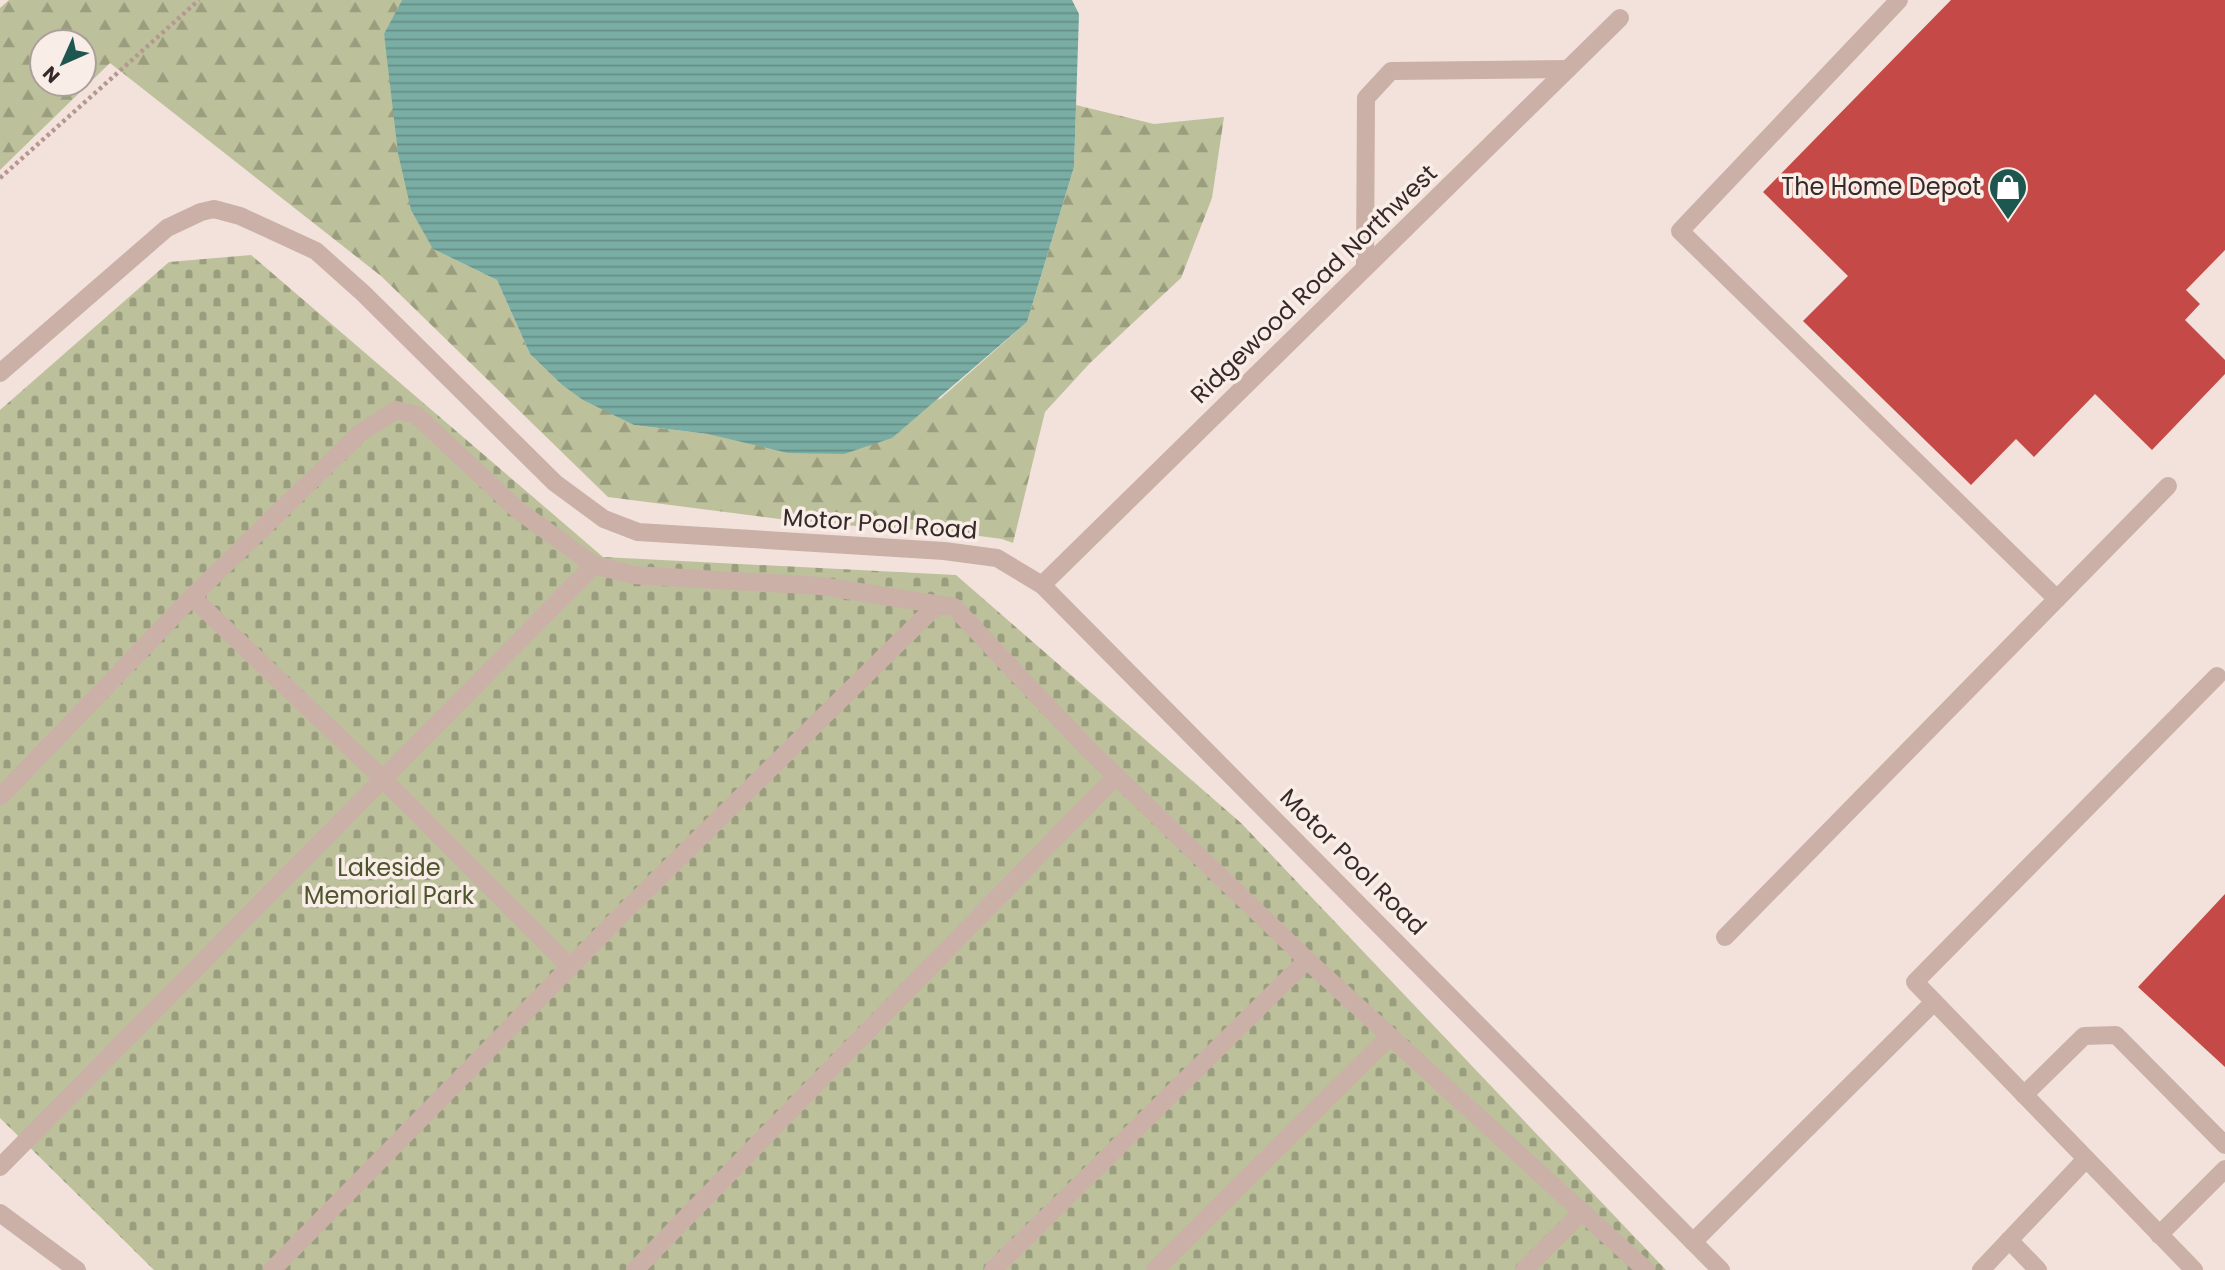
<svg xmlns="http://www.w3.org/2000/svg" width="2225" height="1270" font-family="Poppins,sans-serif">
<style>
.forest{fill:url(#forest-firs);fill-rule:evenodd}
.cemetery{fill:url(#cemetery-stones)}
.water{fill:url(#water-rules)}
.building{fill:#c54946}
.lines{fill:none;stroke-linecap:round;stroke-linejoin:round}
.path{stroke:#b59991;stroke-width:4.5;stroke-dasharray:3.5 3.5;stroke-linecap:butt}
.service{stroke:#cab0a7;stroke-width:18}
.minor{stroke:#cab0a7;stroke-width:18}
.labels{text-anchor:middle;stroke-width:7;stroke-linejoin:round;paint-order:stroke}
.poi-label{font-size:24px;fill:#362928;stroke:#f9ede8;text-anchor:end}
.street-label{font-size:24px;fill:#362928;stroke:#f9ede8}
.park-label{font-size:24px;fill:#4e542c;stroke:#f9ede8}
</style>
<defs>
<pattern id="forest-firs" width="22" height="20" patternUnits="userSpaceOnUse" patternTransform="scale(1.75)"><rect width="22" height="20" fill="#bcc19b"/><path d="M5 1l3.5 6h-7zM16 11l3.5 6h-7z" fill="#9a9d7e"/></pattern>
<pattern id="cemetery-stones" width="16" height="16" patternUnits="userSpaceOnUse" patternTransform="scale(1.75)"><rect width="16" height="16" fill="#bcc19b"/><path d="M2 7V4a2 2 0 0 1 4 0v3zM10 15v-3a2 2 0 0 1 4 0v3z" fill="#9a9d7e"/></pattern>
<pattern id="water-rules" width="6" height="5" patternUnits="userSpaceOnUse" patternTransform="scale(1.75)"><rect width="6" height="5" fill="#7aaea5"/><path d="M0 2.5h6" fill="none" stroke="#658e86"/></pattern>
</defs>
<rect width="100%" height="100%" fill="#f2e2db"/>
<path class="forest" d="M9 0H402L384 35 433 249 497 280 530 354 561 384 634 425 708 434 940 399 1027 322 1074 167 1076 105 1154 124 1224 117 1212 198 1181 278 1090 363 1045 412 1013 543 1002 539 949 532 811 523 608 497 381 276 110 63 0 170V8ZM42 42H84V84H42Z"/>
<path class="cemetery" d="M251 255 603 557 956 575 1241 823 1666 1270H154L0 1118V410L169 262Z"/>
<path class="water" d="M402 0H1072L1079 14 1074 167 1027 322 892 438 844 454 788 453 708 434 634 425 583 400 561 384 530 354 497 280 433 249 411 210 398 153 384 34Z"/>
<g class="building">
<path d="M1951 0H2225V250L2186 290 2200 304 2185 320 2225 360V374L2152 450 2095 394 2034 457 2016 439 1971 485 1803 321 1848 276 1763 192Z"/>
<path d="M2225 894V1067L2138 987Z"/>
</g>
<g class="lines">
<path class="path" d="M0 178 199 0"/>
<g class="service">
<path d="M1899 0 1680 231 2057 599"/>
<path d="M1365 268 1366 98 1391 71 1568 69"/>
<path d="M192 597 383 779 570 967"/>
<path d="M0 797 192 597 360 433 396 410 416 415 519 511 594 565 633 575 821 586 954 607 1087 748 1307 960 1582 1212"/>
<path d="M1725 937 2168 486"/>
<path d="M2024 1095 2084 1036 2116 1035 2225 1145"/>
<path d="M0 1167 594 565"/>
<path d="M0 1213 77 1270"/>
<path d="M2159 1235 2225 1169"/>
<path d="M2009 1240 2038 1270"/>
<path d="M1693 1242 1934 1002"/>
<path d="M272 1270 621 915 937 605"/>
<path d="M635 1270 1116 776"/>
<path d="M993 1270 1307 960"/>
<path d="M1155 1270 1390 1036"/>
<path d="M1524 1270 1582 1212 1646 1270"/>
<path d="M1981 1270 2086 1159"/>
<path d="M2194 1270 1915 982 2217 676"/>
</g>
<g class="minor">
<path d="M0 373 167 228 201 212 214 209 240 216 316 251 363 293 555 483 604 519 638 532 944 551 997 558 1042 585 1721 1270"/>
<path d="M1042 585 1620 18"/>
</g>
</g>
<defs>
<symbol id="shop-pin" viewBox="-11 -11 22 30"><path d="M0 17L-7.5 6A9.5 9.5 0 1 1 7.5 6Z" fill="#1e574f" stroke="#f9ede8"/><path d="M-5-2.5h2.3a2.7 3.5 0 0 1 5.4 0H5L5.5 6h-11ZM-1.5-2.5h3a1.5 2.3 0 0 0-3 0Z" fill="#fff"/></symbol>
</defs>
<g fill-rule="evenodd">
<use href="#shop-pin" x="1986" y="165" width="44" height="60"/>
</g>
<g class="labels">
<g class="poi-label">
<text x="1981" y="195">The Home Depot</text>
</g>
<g class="street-label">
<text transform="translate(1314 284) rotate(-44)" y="8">Ridgewood Road Northwest</text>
<text transform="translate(880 524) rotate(4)" y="8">Motor Pool Road</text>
<text transform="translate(1353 862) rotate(45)" y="8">Motor Pool Road</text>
</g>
<g class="park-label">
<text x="389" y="876">Lakeside<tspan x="389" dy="28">Memorial Park</tspan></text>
</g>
</g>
<g transform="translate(63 63) rotate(225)"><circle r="33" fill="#f9ede8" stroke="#ab9f9b" stroke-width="2"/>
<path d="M0-5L12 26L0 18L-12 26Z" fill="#1e574f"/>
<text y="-10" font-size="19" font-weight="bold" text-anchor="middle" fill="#362928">N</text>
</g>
</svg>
